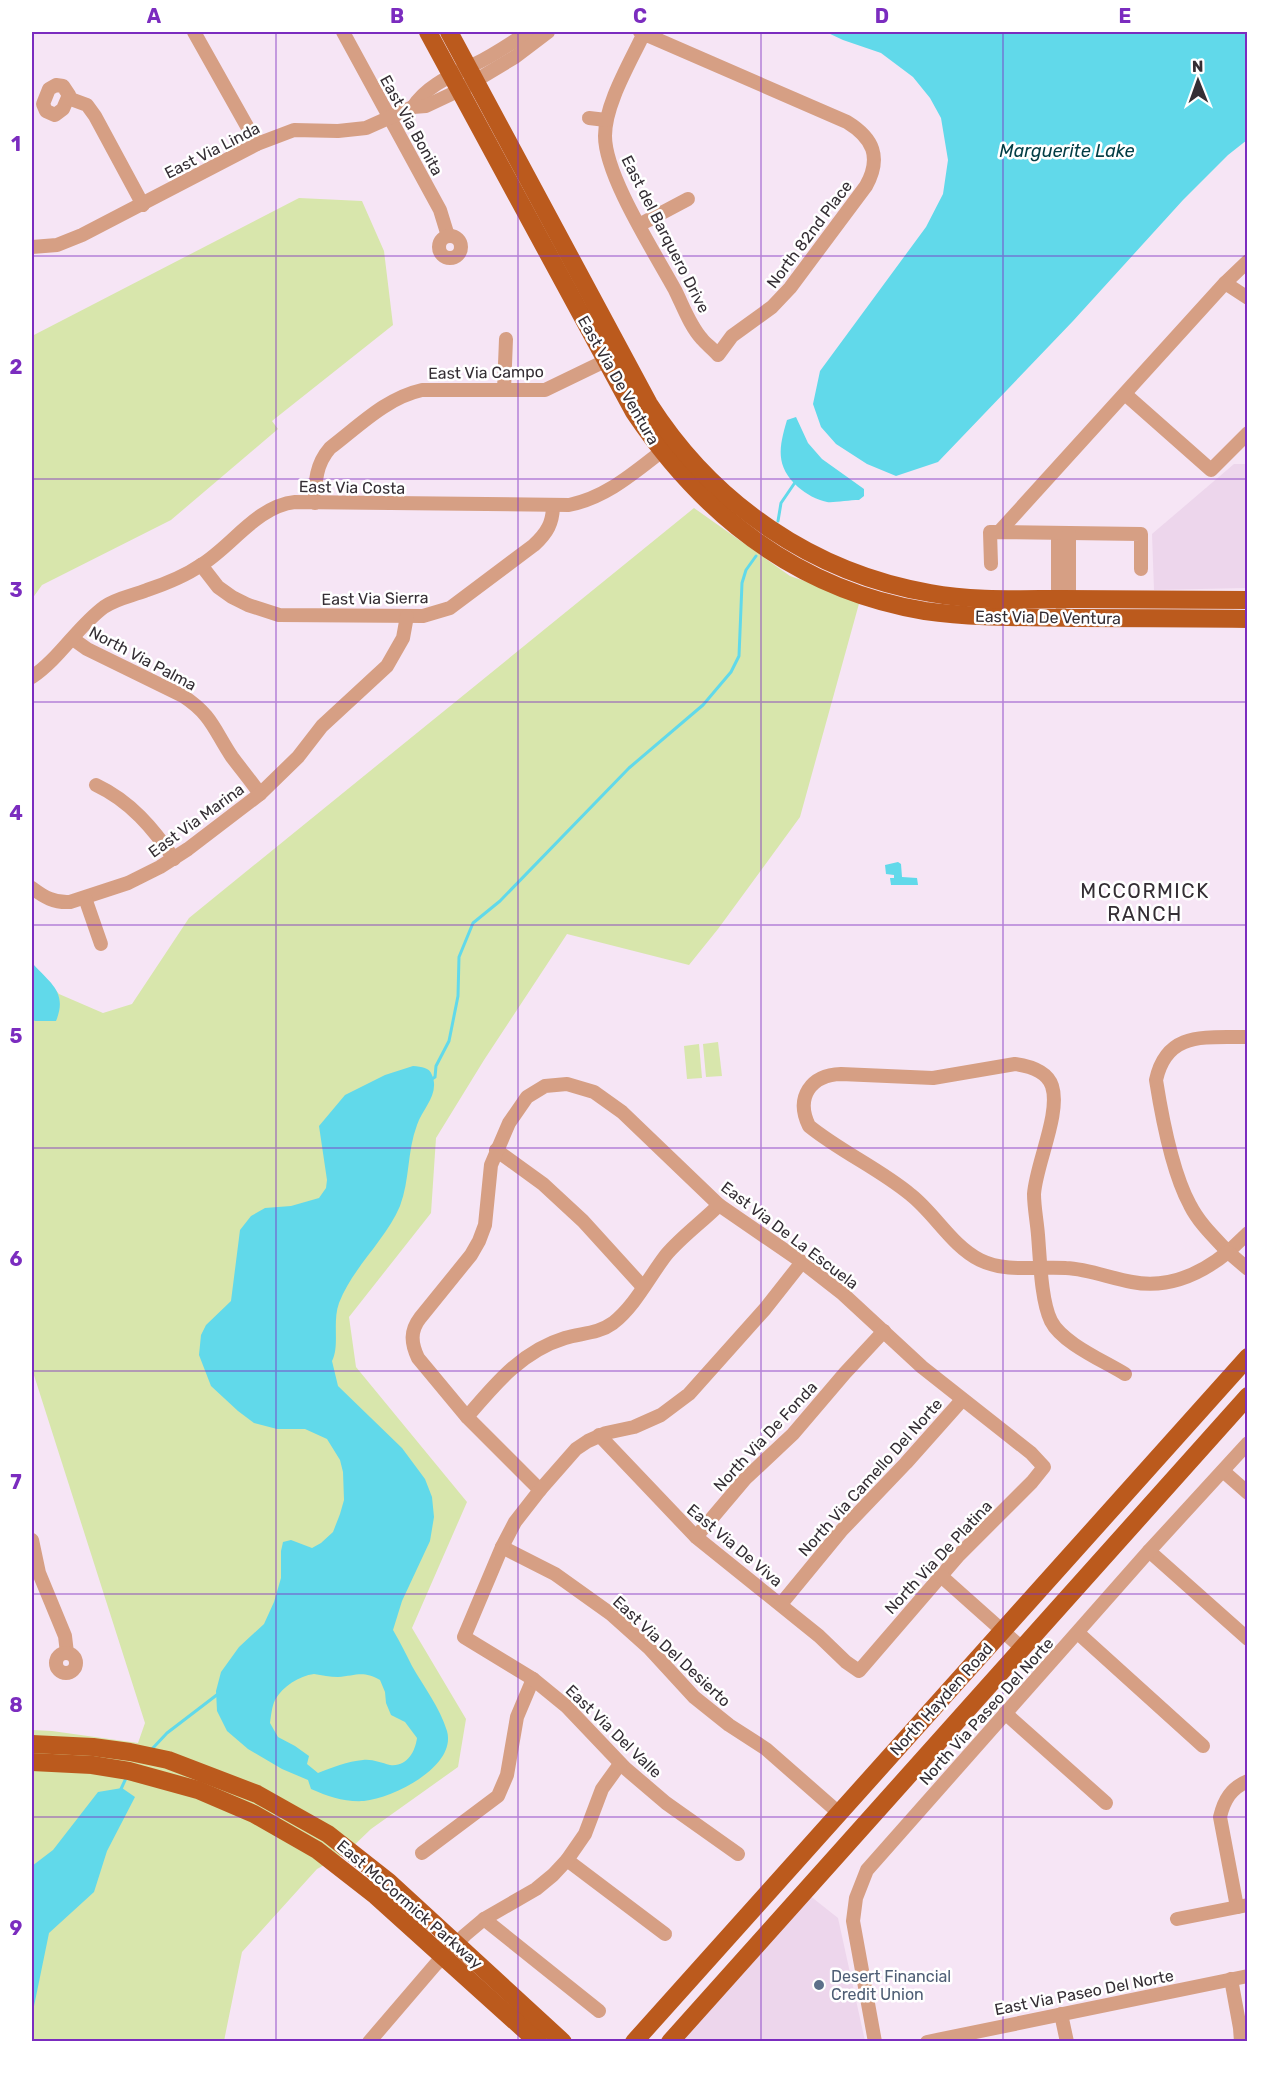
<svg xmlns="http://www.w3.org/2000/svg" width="1279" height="2073" font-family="Rubik,sans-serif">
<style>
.built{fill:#edd6ec}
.green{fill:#d8e6ac}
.water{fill:#61d9ea;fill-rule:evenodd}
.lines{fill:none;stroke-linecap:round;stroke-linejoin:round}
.stream{stroke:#61d9ea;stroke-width:3}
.minor{stroke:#d69f84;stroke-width:14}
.major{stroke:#bb5a1d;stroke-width:18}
.grid{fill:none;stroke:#7b2cbf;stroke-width:1.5;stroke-opacity:0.55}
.service-dot{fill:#5c6f8a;stroke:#fff;stroke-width:2}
.labels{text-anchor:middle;stroke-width:5;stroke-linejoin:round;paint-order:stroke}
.street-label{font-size:16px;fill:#342e34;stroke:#fff}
.service-label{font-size:16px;fill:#4e5e75;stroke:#fff;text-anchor:start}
.water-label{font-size:18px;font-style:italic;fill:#023d45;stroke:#fff}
.quarter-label{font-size:20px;letter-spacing:1.5px;fill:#342e34;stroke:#fff}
.neatline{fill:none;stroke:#7b2cbf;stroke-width:2}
.grid-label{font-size:20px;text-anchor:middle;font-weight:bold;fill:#7b2cbf}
</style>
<rect width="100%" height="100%" fill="#f6e5f5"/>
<g class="built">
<path d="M1234 464H1247V588L1154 590 1152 534Z"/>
<path d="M809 1895 838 1918 865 2041 679 2042Z"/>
</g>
<g class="green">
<path d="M299 198 362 201 384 251 393 325 272 421 278 429 171 520 42 585 32 599V336Z"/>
<path d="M694 508 790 576 860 600 800 817 718 929 689 965 567 934 484 1060 436 1138 431 1213 349 1317 356 1367 467 1502 412 1628 466 1719 458 1767 371 1829 346 1853 317 1869 242 1952 224 2041H32V1730L52 1731 138 1743 145 1723 32 1369V963L59 994 103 1013 132 1004 189 918Z"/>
<path d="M718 1042 722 1076 706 1077 703 1044Z"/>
<path d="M699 1044 702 1078 687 1079 684 1046Z"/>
</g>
<g class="water">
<path d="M826 32H1247V140L1228 155 1183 200 1073 321 938 462 896 476 867 464 836 444 821 427 813 404 820 371 926 227 943 194 948 160 941 118 930 98 913 77 881 53 843 40Z"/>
<path d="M796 417 808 443 822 459 864 489V496L859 500C849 500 833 503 827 502 817 500 806 494 798 487 775 466 779 447 787 420Z"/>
<path d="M898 862 901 864 902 877 917 878 918 885H891L890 878H894V875L886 874 885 865Z"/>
<path d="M32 963C50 983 68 992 56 1021H35L32 1019Z"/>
<path d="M413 1066C422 1067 429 1067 432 1075 440 1094 423 1108 417 1125 407 1151 410 1180 400 1206 385 1241 353 1267 339 1303 332 1322 340 1346 332 1361L338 1386 402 1448 425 1479 432 1497 434 1517 430 1541 402 1601 393 1630C400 1642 406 1654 412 1666 424 1687 440 1708 447 1731 457 1767 393 1798 364 1801 344 1802 329 1797 311 1789L308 1780 282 1769 248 1749 227 1731 217 1711 216 1691 221 1672 239 1647 264 1624 274 1602 281 1578V1551L283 1542 291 1540 312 1548 321 1543 333 1532 340 1514 344 1500 343 1472 340 1460 327 1439 305 1429H277L254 1423 238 1411 211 1386 199 1355 201 1335 206 1325 231 1301 240 1230 251 1216 265 1208 291 1206 319 1198 326 1188 327 1180 319 1126 345 1095 385 1075ZM314 1674C322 1675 330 1677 338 1677 355 1676 363 1670 380 1680L385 1692 386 1703 391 1715 405 1722 417 1738C415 1752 407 1767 390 1765 381 1763 373 1759 363 1760 348 1761 331 1768 318 1773L307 1764 309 1756 295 1746 278 1737 270 1723C271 1716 272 1706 275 1700 283 1686 299 1676 314 1674Z"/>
<path d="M122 1788 135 1797 107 1851 94 1892 49 1933 32 2016V1866L53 1850 98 1792Z"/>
</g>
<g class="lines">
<g class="stream">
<path d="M778 521 781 503 796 481"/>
<path d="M432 1079 435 1077 436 1066 449 1041 458 996 459 957 473 923 500 901 629 768 703 705 731 672 739 656 742 583 746 570 756 556"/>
<path d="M152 1749 167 1733 218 1694"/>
<path d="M121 1789 127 1776"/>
</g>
<g class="minor">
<path d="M194 32 257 144"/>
<path d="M343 32 440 210 448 236"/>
<path d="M640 32 847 122C873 138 882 157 866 186L790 288 772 307 732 336 718 355C713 349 706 344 702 339 690 326 683 306 675 290 655 253 605 176 605 136 605 104 630 63 644 33"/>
<path d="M56 85 63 86 69 95 63 109 55 115 46 111 43 104 49 89Z"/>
<path d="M68 98 87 105 95 116 143 205"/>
<path d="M413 107C427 85 453 75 475 64 494 55 511 43 528 32"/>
<path d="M589 118 606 120"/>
<path d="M639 225 688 199"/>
<circle cx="450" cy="247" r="11"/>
<path d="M32 247 57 245 82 235 257 144 294 130 338 131 366 128 413 107 426 106 460 90 515 57 548 32"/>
<path d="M1225 283 1248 261"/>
<path d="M504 390 506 339"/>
<path d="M1125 394 1211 470 1248 433"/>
<path d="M315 503C315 481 316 464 330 448 359 426 386 398 422 390H545L605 361"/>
<path d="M999 532 1225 283 1248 298"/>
<path d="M1058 533V592L1063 599"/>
<path d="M991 564 990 532 1141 534V569"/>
<path d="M201 565 218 587 232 597 248 605 279 615 423 616 450 608 534 545C547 533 553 523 553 505"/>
<path d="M1061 604 1069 591V533"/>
<path d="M73 639 87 649 183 696C212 715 214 730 232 757 241 769 251 781 260 794"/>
<path d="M32 677C60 658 77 627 104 607 117 598 132 596 147 590 165 584 185 576 201 565 232 546 257 506 295 502L569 505C609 497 638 469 670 445"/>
<path d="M96 785C130 801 153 828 174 859"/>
<path d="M32 888C44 897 54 903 70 902L128 883 160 867 188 849 260 794 298 757 322 726 387 666 403 638 407 616"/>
<path d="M85 898 101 944"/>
<path d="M1248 1037C1206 1038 1167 1030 1156 1080 1162 1118 1172 1172 1190 1205 1199 1223 1214 1237 1228 1252L1248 1233"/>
<path d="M496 1150 543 1184 583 1221 643 1287"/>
<path d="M1125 1374C1104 1361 1062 1343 1051 1321 1041 1301 1040 1258 1038 1235 1037 1222 1034 1207 1034 1194 1036 1164 1061 1113 1052 1086 1047 1071 1029 1066 1015 1064L933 1078 841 1074C811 1075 795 1097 809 1126 841 1152 880 1169 911 1195 935 1214 952 1246 980 1260 1006 1273 1038 1266 1066 1268 1088 1269 1110 1278 1132 1282 1169 1289 1201 1274 1228 1252L1248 1269"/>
<path d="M467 1417C495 1384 522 1351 565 1338 581 1333 598 1334 613 1323 635 1306 649 1277 666 1255 681 1237 702 1222 719 1205"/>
<path d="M1223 1471 1248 1493"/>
<path d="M540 1490 467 1417 418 1358C411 1343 410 1331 420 1318L471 1255 479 1241 485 1225 491 1165 509 1123 527 1097 545 1086 567 1084 594 1092 622 1112 719 1205 802 1262 843 1294 922 1367 1031 1453 1044 1467 1032 1482 959 1555 859 1671 846 1662 819 1636 696 1537 599 1435"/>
<path d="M696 1537 745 1479 793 1434 845 1373 884 1331"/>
<path d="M32 1540 39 1573 65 1636 67 1653"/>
<path d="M502 1547 555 1574 611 1614 649 1648 694 1697 729 1725 766 1749 839 1813"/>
<path d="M1149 1551 1248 1639"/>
<path d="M941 1576 1023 1649"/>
<path d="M781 1604 841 1531 906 1463 962 1400"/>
<path d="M1078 1633 1203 1746"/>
<circle cx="66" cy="1663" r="10"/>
<path d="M1005 1713 1106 1803"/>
<path d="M422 1853 498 1796 507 1775 517 1717 533 1679"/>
<path d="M738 1854 666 1803 625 1768 566 1706 533 1679 464 1637 502 1547 515 1522 540 1490 576 1449 588 1441 606 1433 634 1427 661 1415 689 1394 765 1309 802 1262"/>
<path d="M567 1860 665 1934"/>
<path d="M1237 1907 1220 1817C1224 1800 1231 1788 1248 1781"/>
<path d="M484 1919 599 2011"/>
<path d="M1177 1919 1248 1905"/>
<path d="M1231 1979 1240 2028 1241 2042"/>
<path d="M1061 2014 1067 2042"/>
<path d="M369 2042 435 1965 465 1935 484 1919 536 1889 553 1875 567 1860 585 1834 602 1789 620 1764"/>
<path d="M875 2042 853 1921 856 1898 867 1870 1149 1551 1248 1443"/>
<path d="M927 2042 1248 1976"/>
</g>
<g class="major">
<path d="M428 32 634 412C704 516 799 590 925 611 975 618 1025 617 1075 618 1132 618 1190 618 1248 619"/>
<path d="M449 32 649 404C713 504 813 573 930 593 973 601 1018 599 1061 599 1123 599 1185 600 1248 600"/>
<path d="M32 1744 93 1747 130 1752 168 1760 257 1794 328 1834 389 1882 563 2042"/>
<path d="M32 1762 92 1765 129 1771 198 1790 254 1814 317 1850 376 1896 538 2042"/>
<path d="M634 2042 1248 1357"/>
<path d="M670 2042 1248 1396"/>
</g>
</g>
<path class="grid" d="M276 32V2042M518 32V2042M761 32V2042M1003 32V2042M32 256H1248M32 479H1248M32 702H1248M32 925H1248M32 1148H1248M32 1371H1248M32 1594H1248M32 1817H1248"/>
<circle class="service-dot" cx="819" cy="1985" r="6"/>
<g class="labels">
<g class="street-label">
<text transform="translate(412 125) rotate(61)" y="6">East Via Bonita</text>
<text transform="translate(212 150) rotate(-27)" y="6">East Via Linda</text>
<text transform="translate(666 234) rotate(63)" y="6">East del Barquero Drive</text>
<text transform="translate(809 234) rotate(-53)" y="6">North 82nd Place</text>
<text transform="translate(486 372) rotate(-1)" y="6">East Via Campo</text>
<text transform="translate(619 380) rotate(60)" y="6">East Via De Ventura</text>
<text transform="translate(352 487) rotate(1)" y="6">East Via Costa</text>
<text transform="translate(375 598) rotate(-1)" y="6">East Via Sierra</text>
<text transform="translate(1048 617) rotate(1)" y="6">East Via De Ventura</text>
<text transform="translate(143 658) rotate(28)" y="6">North Via Palma</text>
<text transform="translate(196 820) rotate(-36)" y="6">East Via Marina</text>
<text transform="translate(790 1235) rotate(37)" y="6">East Via De La Escuela</text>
<text transform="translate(765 1436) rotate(-47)" y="6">North Via De Fonda</text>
<text transform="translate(870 1477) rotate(-48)" y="6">North Via Camello Del Norte</text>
<text transform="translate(735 1545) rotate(40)" y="6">East Via De Viva</text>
<text transform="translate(938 1557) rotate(-47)" y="6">North Via De Platina</text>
<text transform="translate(672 1651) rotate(43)" y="6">East Via Del Desierto</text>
<text transform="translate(941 1699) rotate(-48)" y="6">North Hayden Road</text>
<text transform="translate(986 1711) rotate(-48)" y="6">North Via Paseo Del Norte</text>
<text transform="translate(614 1731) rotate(44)" y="6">East Via Del Valle</text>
<text transform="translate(410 1904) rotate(41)" y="6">East McCormick Parkway</text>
<text transform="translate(1084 1992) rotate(-11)" y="6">East Via Paseo Del Norte</text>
</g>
<g class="service-label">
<text x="831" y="1982">Desert Financial<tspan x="831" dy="18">Credit Union</tspan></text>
</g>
<g class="water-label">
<text x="1067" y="157">Marguerite Lake</text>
</g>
<g class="quarter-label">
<text x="1145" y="898">MCCORMICK<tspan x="1145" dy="23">RANCH</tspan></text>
</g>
</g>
<rect width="1279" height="2073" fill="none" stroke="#ffffff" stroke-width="66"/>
<g transform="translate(1198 81) rotate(359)" stroke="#ffffff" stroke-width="4.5" paint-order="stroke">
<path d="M0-4.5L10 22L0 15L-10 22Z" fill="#342e34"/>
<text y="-9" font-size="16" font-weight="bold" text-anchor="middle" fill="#342e34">N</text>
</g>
<rect x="33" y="33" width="1213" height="2007" class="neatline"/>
<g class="grid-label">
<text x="154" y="23">A</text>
<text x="397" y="23">B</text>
<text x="640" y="23">C</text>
<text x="882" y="23">D</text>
<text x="1125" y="23">E</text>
<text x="16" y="151">1</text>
<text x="16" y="374">2</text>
<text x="16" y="597">3</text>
<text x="16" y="820">4</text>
<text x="16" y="1043">5</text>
<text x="16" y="1266">6</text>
<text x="16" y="1489">7</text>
<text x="16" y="1712">8</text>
<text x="16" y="1935">9</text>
</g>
</svg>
